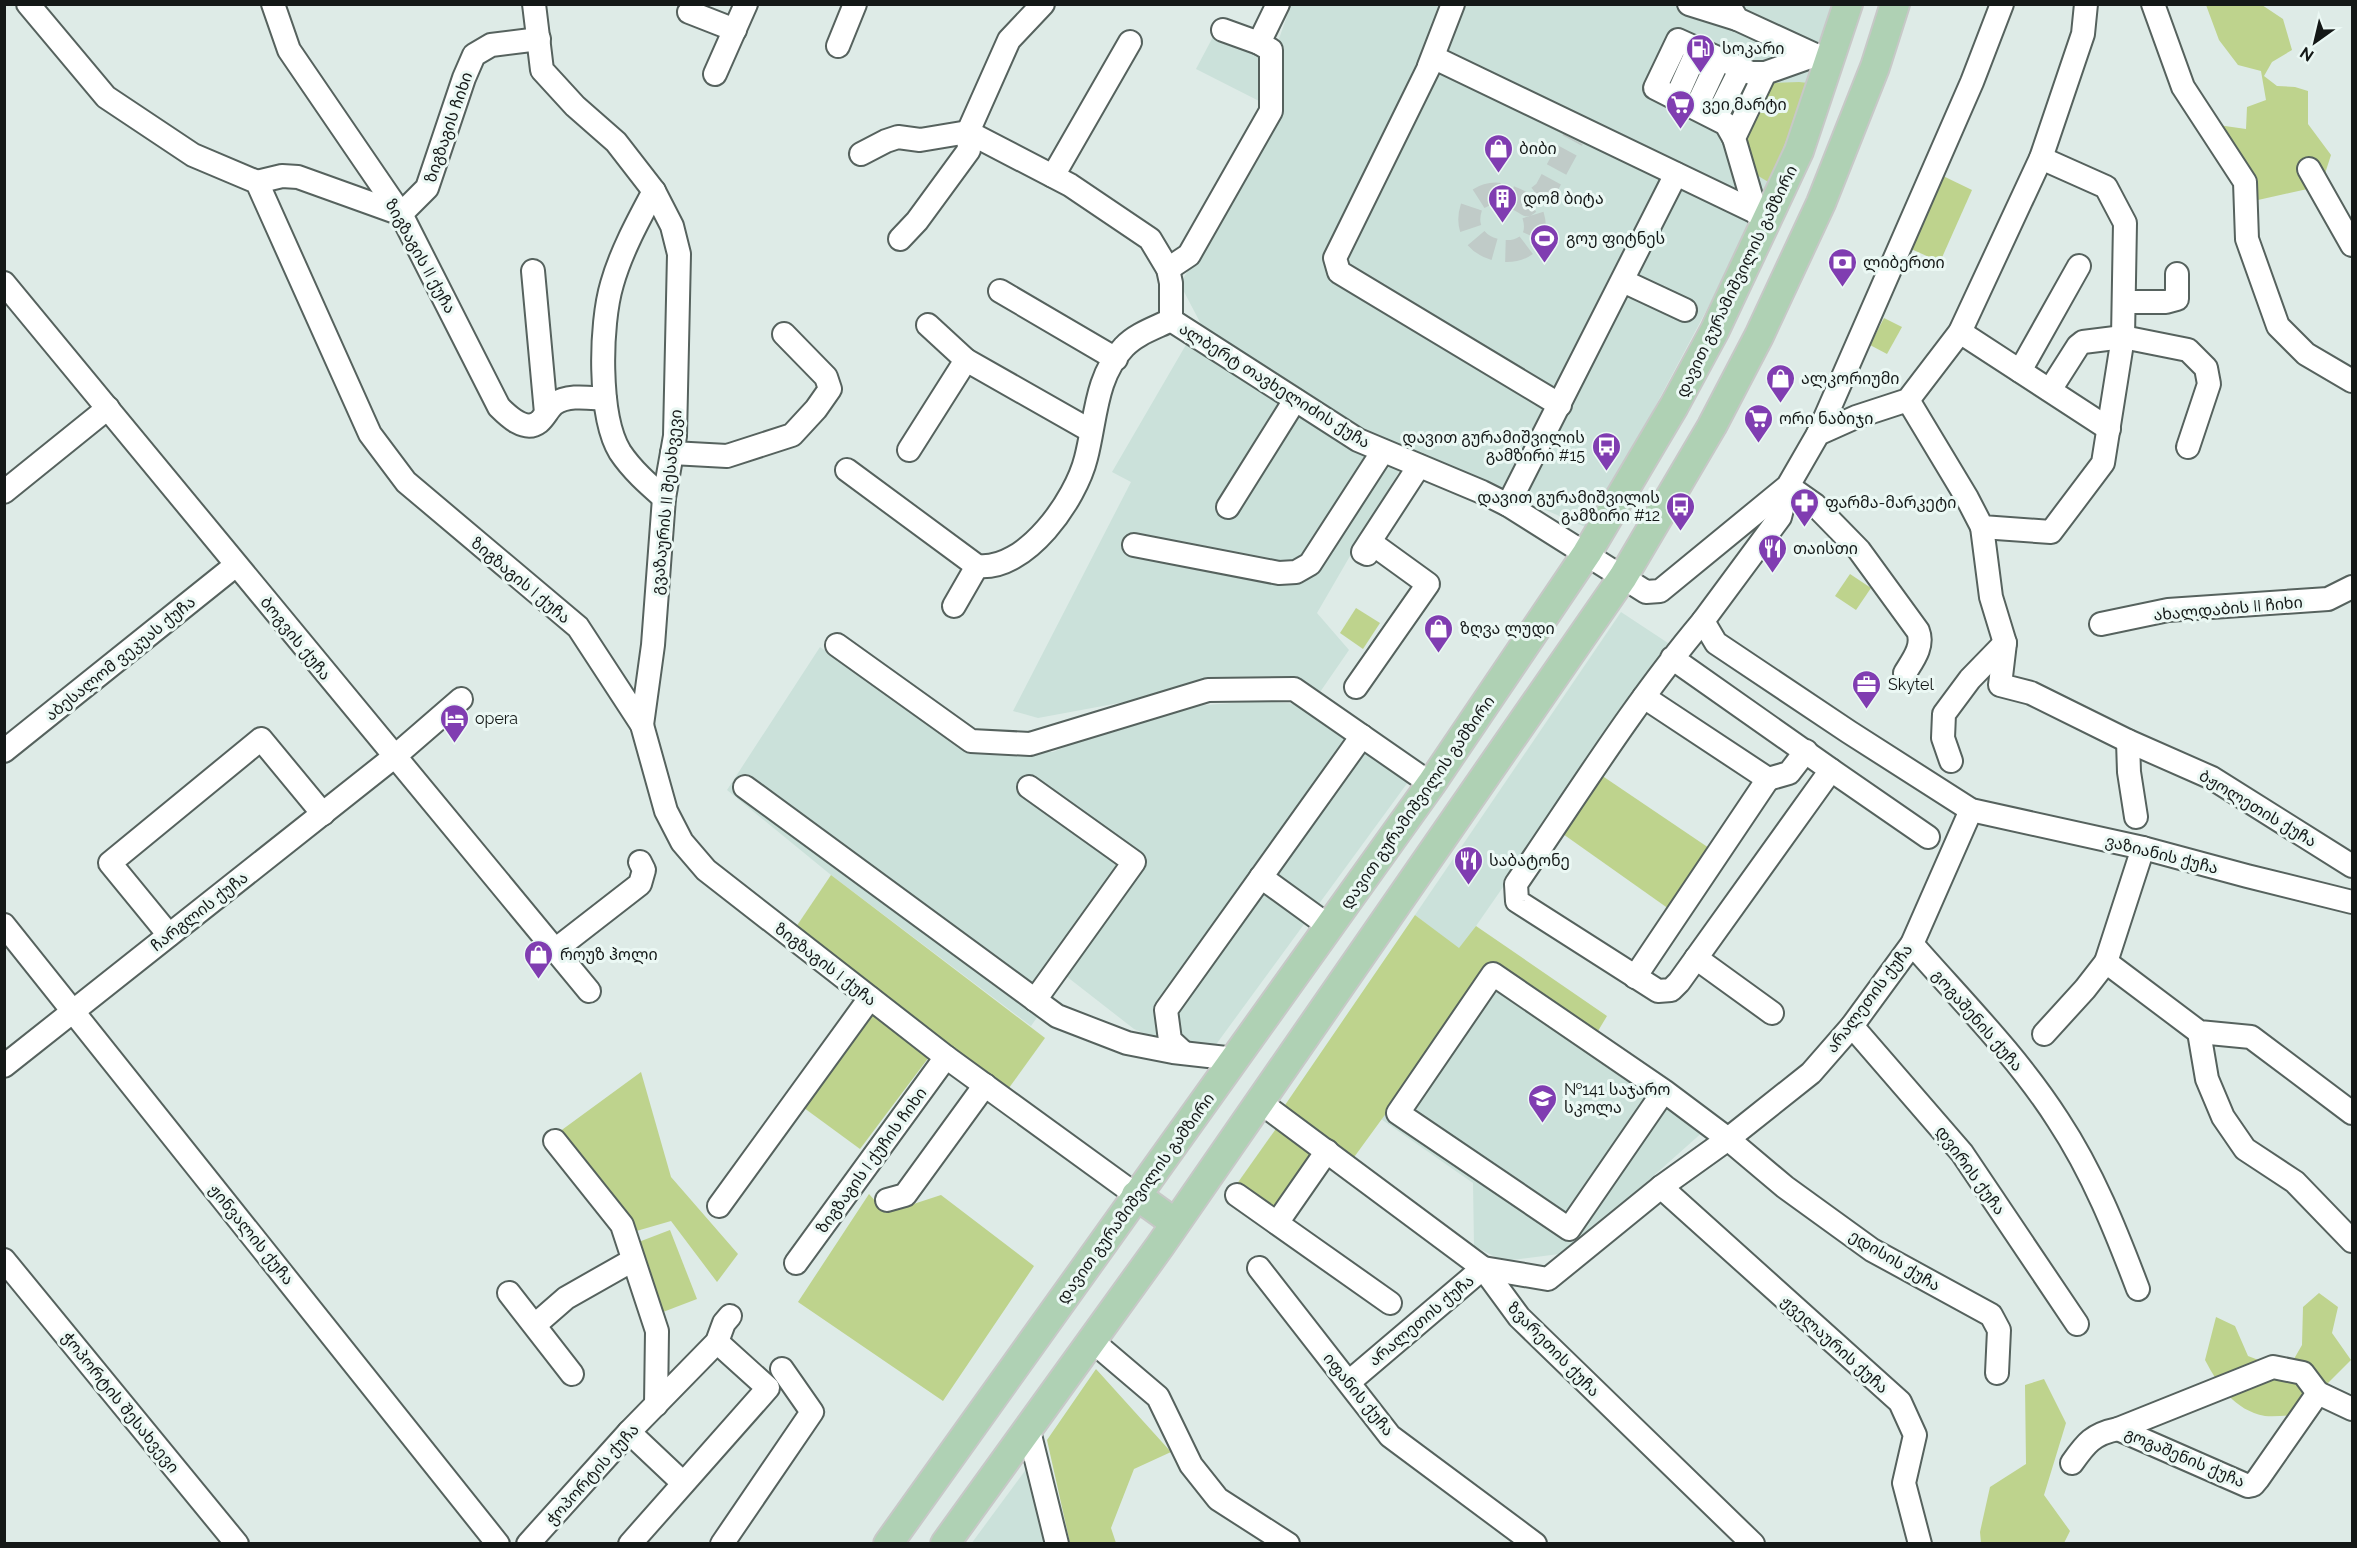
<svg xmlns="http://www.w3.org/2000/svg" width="2357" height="1548" font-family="Raleway,'Noto Sans Georgian',sans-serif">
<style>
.built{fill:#cbe1da}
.green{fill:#bed38d}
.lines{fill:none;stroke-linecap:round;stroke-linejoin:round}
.minor-tunnel{stroke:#c0cbc8;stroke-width:22;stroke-dasharray:22 11;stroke-linecap:butt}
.minor-casing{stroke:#56625e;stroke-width:26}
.major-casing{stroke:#c7c8c7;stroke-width:32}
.minor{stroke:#fff;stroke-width:22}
.major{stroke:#afd1b4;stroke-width:28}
.labels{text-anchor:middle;stroke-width:6;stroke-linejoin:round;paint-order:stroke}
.poi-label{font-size:16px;fill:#141817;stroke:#ebf8f4;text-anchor:start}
.street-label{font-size:16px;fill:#141817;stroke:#ebf8f4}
</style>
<rect width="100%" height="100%" fill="#deebe7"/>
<g class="built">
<path d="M1827 4 1840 11 1761 208 1590 529 1365 433 1203 328 1180 284 1281 112 1276 47 1291 5Z"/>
<path d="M1215 33 1266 56 1265 104 1196 69Z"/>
<path d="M1187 343 1401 468 1317 613 1349 650 1318 695 1227 683 1038 718 1013 711 1131 482 1112 472Z"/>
<path d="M1621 612 1671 645 1476 926 1459 949 1415 915Z"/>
<path d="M820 647 967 751 1053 752 1152 709 1260 701 1309 705 1411 778 1212 1050 1175 1047 1134 1029 1066 976 1031 1026 831 875 727 790Z"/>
<path d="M1486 978 1705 1130 1567 1253 1503 1261 1474 1246 1473 1183 1381 1119Z"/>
<path d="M1030 1464 1053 1543 971 1544Z"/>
</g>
<g class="green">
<path d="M2206 5H2262L2283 19 2292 50 2272 62 2264 76 2277 86 2295 87 2308 91V124L2331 155 2321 186 2258 200 2244 162 2218 125 2246 129 2247 107 2266 100 2261 71 2238 65 2219 40Z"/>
<path d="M1799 82 1808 83 1770 183 1755 174 1745 137 1769 83Z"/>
<path d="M1941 175 1972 190 1940 262 1909 248Z"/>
<path d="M1884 318 1902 327 1887 354 1870 345Z"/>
<path d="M1850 574 1871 588 1856 610 1835 596Z"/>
<path d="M1356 608 1380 623 1363 649 1340 633Z"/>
<path d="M1601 775 1709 848 1669 909 1563 834Z"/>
<path d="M831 875 1045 1038 1006 1092 796 927Z"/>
<path d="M1415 915 1459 948 1476 926 1607 1016 1595 1036 1492 968 1352 1160 1283 1108Z"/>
<path d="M868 1012 929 1057 860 1149 800 1105Z"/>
<path d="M641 1072 671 1177 738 1254 717 1282 671 1221 633 1232 559 1132Z"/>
<path d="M1280 1123 1311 1146 1308 1167 1273 1216 1234 1188Z"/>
<path d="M869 1194 886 1213 941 1195 1034 1266 943 1401 798 1302Z"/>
<path d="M670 1230 697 1299 663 1312 636 1243Z"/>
<path d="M2319 1293 2338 1307 2332 1333 2351 1360 2327 1384 2315 1389 2299 1415C2288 1415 2276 1417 2265 1416 2234 1410 2219 1386 2205 1360L2216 1317 2235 1326 2248 1356 2287 1371 2302 1345 2303 1307Z"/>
<path d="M1096 1369 1171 1452 1134 1469 1111 1528 1116 1543H1070L1047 1440Z"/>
<path d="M2044 1379 2066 1423 2044 1495 2070 1531 2064 1543H1981L1980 1532 1990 1487 2026 1464 2025 1385Z"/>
</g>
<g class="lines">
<path class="minor-tunnel" d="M1533 215C1550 270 1449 259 1473 203 1491 187 1509 194 1527 205L1545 191 1573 139"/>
<defs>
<g id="minor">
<path d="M28 4 106 97 193 155 257 182 370 434 406 482 578 627 642 725 666 811 682 842 706 870 946 1057 1136 1195"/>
<path d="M273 4 289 50 401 214 499 407C508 416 525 433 539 422 545 417 548 409 554 404 568 394 589 398 605 399"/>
<path d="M534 4 542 70 575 106 616 142 654 191 672 226 679 254 675 436 664 498 653 645 642 725"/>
<path d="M1689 4 1737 19"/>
<path d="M1728 4 1737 19 1824 59"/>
<path d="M2153 4 2183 87 2245 182 2247 239 2278 326 2306 354 2352 381"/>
<path d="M689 12 735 30"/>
<path d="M1223 30 1259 43"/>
<path d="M838 46 855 4"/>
<path d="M1429 66 1453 4"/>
<path d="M715 74 746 4"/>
<path d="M1676 98 1698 49"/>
<path d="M1696 108 1719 59"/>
<path d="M1716 118 1741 68"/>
<path d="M968 132 1070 185 1150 239 1168 269 1171 283V320L1358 440 1482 492 1508 505 1646 592 1660 591 1788 486 1818 434 1856 417 1908 400 1960 332 2041 158 2083 34 2086 4"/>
<path d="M1734 138 1726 124 1655 88 1678 40 1751 73H1765"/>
<path d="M861 154 886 141 898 137 920 140 968 132"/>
<path d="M2309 169 2352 245"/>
<path d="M1053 176 1130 42"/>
<path d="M257 182 282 176 298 177 401 214 427 188 464 78 474 55 491 45 539 39"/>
<path d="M654 191C638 221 621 252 612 284 600 324 598 416 620 452 632 470 648 484 664 498"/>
<path d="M1756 213 1734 138 1765 73 1816 55"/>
<path d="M900 239 917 221 969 150 968 132 1009 40 1043 4"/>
<path d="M1168 269 1189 255 1271 111V50L1259 43 1278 4"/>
<path d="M533 271 546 413"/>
<path d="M1623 281 1685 310"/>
<path d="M4 283 589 991"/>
<path d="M1000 291 1116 359"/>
<path d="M2124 302H2166L2177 299V274"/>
<path d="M928 325 966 360"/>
<path d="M1960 332 2109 429"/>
<path d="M2020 371 2079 266"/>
<path d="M2050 390 2078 346 2083 342 2123 337 2188 350 2206 368 2209 384 2188 447"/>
<path d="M1908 400 1967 498 1982 527 2051 532 2103 463 2123 337 2125 223 2106 187 2041 158"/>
<path d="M1560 405 1339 272 1335 258 1432 61 1437 59 1768 218"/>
<path d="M1818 434 1972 82 2002 4"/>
<path d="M909 450 966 360 1091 431"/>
<path d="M672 453 727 456 792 435 816 409 830 389 826 377 784 334"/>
<path d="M847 470 977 566C1026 572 1076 499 1086 458 1096 420 1095 377 1124 347 1136 334 1155 328 1171 320"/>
<path d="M4 492 108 408"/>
<path d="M1508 505 1676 174"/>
<path d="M1228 507 1295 400"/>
<path d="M1982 527 1991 597 2005 643 2000 685 2031 693 2128 741 2212 778 2352 866"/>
<path d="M1134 545 1279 573 1296 572 1310 564 1383 451"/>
<path d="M1367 554 1363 552 1419 466"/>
<path d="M954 606 977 566"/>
<path d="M2101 624 2168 610 2328 599 2352 587"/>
<path d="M837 645 971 741 1030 744 1208 690 1294 689 1431 784"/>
<path d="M1672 658 1831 770 1679 982 1671 990 1658 991 1517 901 1516 884C1577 795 1634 703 1703 621"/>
<path d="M1905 673C1913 660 1924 646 1918 631L1859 550 1815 505 1788 486 1780 517 1703 621 1716 643 1849 732 1971 810 2143 848 2247 876 2352 902"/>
<path d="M1356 687 1428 584 1370 542"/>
<path d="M1644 697 1768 779 1789 773 1806 751"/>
<path d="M2128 741 2129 772 2136 817"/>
<path d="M4 751 236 565"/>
<path d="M1951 761 1943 738 1944 714 1970 679 2005 643"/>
<path d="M1831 770 1928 837"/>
<path d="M745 787 1057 1016 1127 1043 1173 1052 1235 1059"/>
<path d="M1029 787 1134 862 1035 1000"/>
<path d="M2143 848 2106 962 2199 1032 2251 1037 2352 1113"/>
<path d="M1261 877 1330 927"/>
<path d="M4 925 498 1544"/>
<path d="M169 935 110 863 261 739 323 814"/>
<path d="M1912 944C1962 1001 2017 1056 2058 1120 2093 1173 2116 1231 2138 1289"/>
<path d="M555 950 640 884 644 870 640 862"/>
<path d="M1696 958 1772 1013"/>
<path d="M1635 977 1768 779"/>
<path d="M1852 1026 1962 1153 2077 1324"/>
<path d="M2199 1032 2207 1079 2223 1117 2245 1149 2295 1182 2352 1241"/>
<path d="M2044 1034 2085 989 2106 962"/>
<path d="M1184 1053 1170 1040 1166 1010 1362 736"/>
<path d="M4 1066 394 757 461 699"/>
<path d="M1664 1091 1569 1229 1398 1113 1493 974 1664 1091 1728 1139 1785 1187 1872 1250 1991 1315 1999 1330 1997 1373"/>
<path d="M1260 1102 1483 1268 1519 1317 1753 1544"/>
<path d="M555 1141 622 1225 657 1331 656 1405"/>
<path d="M1661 1187 1900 1402 1915 1435 1904 1483 1920 1544"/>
<path d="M1237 1195 1390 1303"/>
<path d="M887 1200 905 1195 985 1085"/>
<path d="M719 1206 870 998"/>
<path d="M1277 1223 1327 1151"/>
<path d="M4 1260 237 1544"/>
<path d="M796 1263 946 1057"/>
<path d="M1259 1268 1390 1436 1535 1544"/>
<path d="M509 1293 572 1374"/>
<path d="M535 1325 566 1298 633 1260"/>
<path d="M1091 1340 1158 1397 1191 1465 1218 1499 1288 1544"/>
<path d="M1349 1382 1483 1268 1548 1279 1661 1187 1728 1139 1811 1073 1852 1026 1912 944 1971 810"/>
<path d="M1028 1427 1057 1544"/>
<path d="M2118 1429 2248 1486 2253 1485 2258 1479 2318 1393 2352 1409"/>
<path d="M629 1432 683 1483"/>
<path d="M2072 1463C2086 1443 2093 1434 2118 1429L2273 1367 2303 1373 2318 1393"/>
<path d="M528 1544 629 1432 717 1342 724 1323 730 1316"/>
<path d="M630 1544 768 1388 717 1342"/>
<path d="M722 1544 812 1412 782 1369"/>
</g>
<g id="major">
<path d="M1136 1195 1175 1223"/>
<path d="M888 1544 1431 784 1587 553 1674 406 1715 330 1799 151 1848 4"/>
<path d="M945 1544 1160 1246 1623 577 1712 426 1759 336 1821 203 1875 67 1895 4"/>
</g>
</defs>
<use href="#minor" class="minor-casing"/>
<use href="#major" class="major-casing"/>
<use href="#minor" class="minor"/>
<use href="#major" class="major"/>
</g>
<defs>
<symbol id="fuel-pin" viewBox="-11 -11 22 30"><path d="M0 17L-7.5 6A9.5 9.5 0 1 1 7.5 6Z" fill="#803db1" stroke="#ebf8f4"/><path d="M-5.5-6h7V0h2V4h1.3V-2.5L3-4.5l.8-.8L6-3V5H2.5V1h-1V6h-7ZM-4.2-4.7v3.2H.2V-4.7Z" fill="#fff"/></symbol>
<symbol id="supermarket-pin" viewBox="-11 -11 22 30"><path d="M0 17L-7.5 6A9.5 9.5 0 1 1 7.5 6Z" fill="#803db1" stroke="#ebf8f4"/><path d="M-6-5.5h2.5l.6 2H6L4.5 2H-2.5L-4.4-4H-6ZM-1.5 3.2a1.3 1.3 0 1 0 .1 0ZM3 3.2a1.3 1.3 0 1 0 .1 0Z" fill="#fff"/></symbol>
<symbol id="shop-pin" viewBox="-11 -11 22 30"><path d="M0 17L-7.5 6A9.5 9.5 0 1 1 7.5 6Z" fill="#803db1" stroke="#ebf8f4"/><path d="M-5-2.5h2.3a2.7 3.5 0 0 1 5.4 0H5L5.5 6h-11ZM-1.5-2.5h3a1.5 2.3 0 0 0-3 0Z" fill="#fff"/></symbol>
<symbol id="building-pin" viewBox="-11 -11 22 30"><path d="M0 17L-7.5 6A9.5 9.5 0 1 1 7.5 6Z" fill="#803db1" stroke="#ebf8f4"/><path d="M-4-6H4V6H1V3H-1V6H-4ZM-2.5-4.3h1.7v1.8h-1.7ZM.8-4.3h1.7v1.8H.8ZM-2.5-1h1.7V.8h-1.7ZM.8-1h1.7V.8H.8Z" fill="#fff"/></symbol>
<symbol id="stadium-pin" viewBox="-11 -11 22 30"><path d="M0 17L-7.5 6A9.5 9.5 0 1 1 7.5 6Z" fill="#803db1" stroke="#ebf8f4"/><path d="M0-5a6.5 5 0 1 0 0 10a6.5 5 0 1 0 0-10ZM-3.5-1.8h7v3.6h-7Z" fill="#fff"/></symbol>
<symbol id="bank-pin" viewBox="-11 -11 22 30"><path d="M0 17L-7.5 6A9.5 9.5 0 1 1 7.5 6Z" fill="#803db1" stroke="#ebf8f4"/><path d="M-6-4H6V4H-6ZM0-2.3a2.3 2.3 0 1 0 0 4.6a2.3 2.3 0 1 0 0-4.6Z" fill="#fff"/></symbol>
<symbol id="bus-pin" viewBox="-11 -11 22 30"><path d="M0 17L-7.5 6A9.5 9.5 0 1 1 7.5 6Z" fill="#803db1" stroke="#ebf8f4"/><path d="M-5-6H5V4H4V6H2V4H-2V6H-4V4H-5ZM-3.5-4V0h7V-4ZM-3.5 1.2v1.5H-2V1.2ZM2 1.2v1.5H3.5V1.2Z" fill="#fff"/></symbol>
<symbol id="pharmacy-pin" viewBox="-11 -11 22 30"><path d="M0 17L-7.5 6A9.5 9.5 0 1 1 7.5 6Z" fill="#803db1" stroke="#ebf8f4"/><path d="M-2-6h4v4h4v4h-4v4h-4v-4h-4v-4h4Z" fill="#fff"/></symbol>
<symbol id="restaurant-pin" viewBox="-11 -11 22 30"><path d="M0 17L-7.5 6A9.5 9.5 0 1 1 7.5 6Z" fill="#803db1" stroke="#ebf8f4"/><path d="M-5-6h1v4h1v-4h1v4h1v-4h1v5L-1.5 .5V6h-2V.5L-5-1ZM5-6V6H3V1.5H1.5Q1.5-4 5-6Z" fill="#fff"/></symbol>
<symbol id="office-pin" viewBox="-11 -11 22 30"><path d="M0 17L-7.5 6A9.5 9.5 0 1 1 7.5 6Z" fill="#803db1" stroke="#ebf8f4"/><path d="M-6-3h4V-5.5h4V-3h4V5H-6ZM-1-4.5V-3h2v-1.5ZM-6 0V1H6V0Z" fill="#fff"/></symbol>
<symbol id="hotel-pin" viewBox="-11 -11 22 30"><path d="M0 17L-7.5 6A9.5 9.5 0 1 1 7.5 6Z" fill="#803db1" stroke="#ebf8f4"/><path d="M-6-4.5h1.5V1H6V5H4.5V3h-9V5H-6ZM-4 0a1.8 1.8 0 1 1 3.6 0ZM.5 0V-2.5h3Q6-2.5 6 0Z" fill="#fff"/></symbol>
<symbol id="school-pin" viewBox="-11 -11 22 30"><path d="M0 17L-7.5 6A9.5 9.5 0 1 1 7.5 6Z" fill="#803db1" stroke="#ebf8f4"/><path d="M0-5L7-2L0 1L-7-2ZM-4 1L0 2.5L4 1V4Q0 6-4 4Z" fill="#fff"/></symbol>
</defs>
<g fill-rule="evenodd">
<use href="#fuel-pin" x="1684" y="32" width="33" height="45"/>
<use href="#supermarket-pin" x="1664" y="88" width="33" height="45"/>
<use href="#shop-pin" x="1482" y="132" width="33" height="45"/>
<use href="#building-pin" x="1486" y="182" width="33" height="45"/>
<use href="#stadium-pin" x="1528" y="222" width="33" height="45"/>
<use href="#bank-pin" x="1826" y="246" width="33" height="45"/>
<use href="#shop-pin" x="1764" y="362" width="33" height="45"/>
<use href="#supermarket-pin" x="1742" y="402" width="33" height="45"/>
<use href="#bus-pin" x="1590" y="430" width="33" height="45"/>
<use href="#pharmacy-pin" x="1788" y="486" width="33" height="45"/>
<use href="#bus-pin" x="1664" y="490" width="33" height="45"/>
<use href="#restaurant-pin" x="1756" y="532" width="33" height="45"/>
<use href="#shop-pin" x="1422" y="612" width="33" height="45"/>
<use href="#office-pin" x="1850" y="668" width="33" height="45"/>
<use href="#hotel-pin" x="438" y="702" width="33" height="45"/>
<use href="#restaurant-pin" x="1452" y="844" width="33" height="45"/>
<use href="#shop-pin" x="522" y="938" width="33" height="45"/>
<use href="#school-pin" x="1526" y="1082" width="33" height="45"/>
</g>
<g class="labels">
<g class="poi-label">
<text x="1722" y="54">სოკარი</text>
<text x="1702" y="110">ვეი მარტი</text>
<text x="1519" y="154">ბიბი</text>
<text x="1523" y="204">დომ ბიტა</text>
<text x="1566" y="244">გოუ ფიტნეს</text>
<text x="1863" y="268">ლიბერთი</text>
<text x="1801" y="384">ალკორიუმი</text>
<text x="1779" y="424">ორი ნაბიჯი</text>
<text x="1585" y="443" text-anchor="end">დავით გურამიშვილის<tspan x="1585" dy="18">გამზირი #15</tspan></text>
<text x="1660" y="503" text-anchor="end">დავით გურამიშვილის<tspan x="1660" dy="18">გამზირი #12</tspan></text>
<text x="1825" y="508">ფარმა-მარკეტი</text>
<text x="1793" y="554">თაისთი</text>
<text x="1460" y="634">ზღვა ლუდი</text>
<text x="1888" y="690">Skytel</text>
<text x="475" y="724">opera</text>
<text x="1489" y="866">საბატონე</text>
<text x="560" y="960">როუზ ჰოლი</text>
<text x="1564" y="1095">№141 საჯარო<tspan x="1564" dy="18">სკოლა</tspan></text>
</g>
<g class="street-label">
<text transform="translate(448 127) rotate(-71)" y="6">ზიგზაგის ჩიხი</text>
<text transform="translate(421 256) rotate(61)" y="6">ზიგზაგის II ქუჩა</text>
<text transform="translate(1736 281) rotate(-64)" y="6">დავით გურამიშვილის გამზირი</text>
<text transform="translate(1275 385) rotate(32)" y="6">ალბერტ თავხელიძის ქუჩა</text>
<text transform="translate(666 502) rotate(-84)" y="6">გვაზაურის II შესახვევი</text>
<text transform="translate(521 580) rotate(40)" y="6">ზიგზაგის I ქუჩა</text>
<text transform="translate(2228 608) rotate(-5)" y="6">ახალდაბის II ჩიხი</text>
<text transform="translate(296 638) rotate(51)" y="6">ბოგვის ქუჩა</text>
<text transform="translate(120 658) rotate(-39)" y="6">აბესალომ ვეკუას ქუჩა</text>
<text transform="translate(1417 802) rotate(-55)" y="6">დავით გურამიშვილის გამზირი</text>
<text transform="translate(2258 808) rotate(31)" y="6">ბჟოლეთის ქუჩა</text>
<text transform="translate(2162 854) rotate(14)" y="6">ვაზიანის ქუჩა</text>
<text transform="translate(199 911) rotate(-38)" y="6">ჩარგლის ქუჩა</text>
<text transform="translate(826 964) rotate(38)" y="6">ზიგზაგის I ქუჩა</text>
<text transform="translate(1869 998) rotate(-53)" y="6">არალეთის ქუჩა</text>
<text transform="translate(1978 1020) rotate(49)" y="6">გოგაშენის ქუჩა</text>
<text transform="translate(871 1160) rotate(-54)" y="6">ზიგზაგის I ქუჩის ჩიხი</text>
<text transform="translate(1971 1170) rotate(54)" y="6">დვირის ქუჩა</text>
<text transform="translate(1135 1198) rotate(-54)" y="6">დავით გურამიშვილის გამზირი</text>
<text transform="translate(252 1234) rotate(51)" y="6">ჟინვალის ქუჩა</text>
<text transform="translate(1895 1260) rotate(31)" y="6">ედისის ქუჩა</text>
<text transform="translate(1421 1320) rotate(-40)" y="6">არალეთის ქუჩა</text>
<text transform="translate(1835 1344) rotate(42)" y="6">ჟველაურის ქუჩა</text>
<text transform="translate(1554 1349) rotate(46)" y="6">ზვარეთის ქუჩა</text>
<text transform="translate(1359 1394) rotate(51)" y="6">იფანის ქუჩა</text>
<text transform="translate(121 1402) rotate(51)" y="6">ჭოპორტის შესახვევი</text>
<text transform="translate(2185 1457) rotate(23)" y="6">გოგაშენის ქუჩა</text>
<text transform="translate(592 1474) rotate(-48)" y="6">ჭოპორტის ქუჩა</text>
</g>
</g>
<rect width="2357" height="1548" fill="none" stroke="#141817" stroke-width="12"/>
<g transform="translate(2315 42) rotate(214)" stroke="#ebf8f4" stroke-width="4.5" paint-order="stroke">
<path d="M0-4.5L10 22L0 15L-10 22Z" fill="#141817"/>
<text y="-9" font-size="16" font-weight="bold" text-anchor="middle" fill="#141817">N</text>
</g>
</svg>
